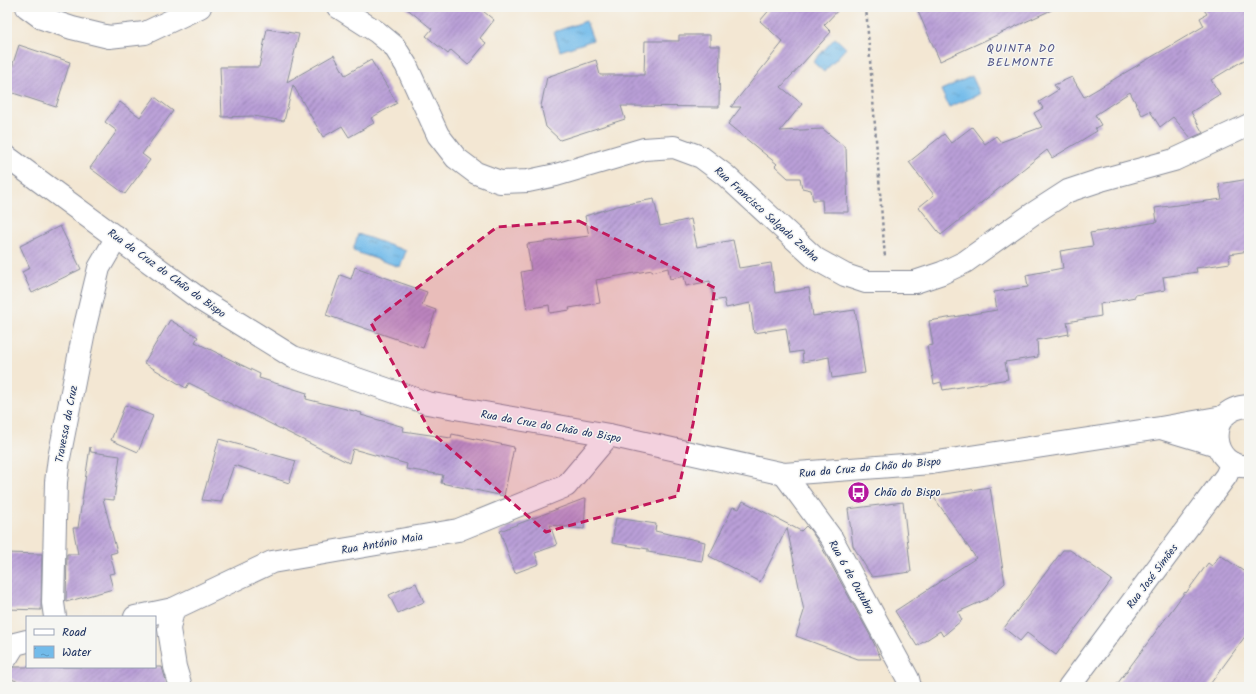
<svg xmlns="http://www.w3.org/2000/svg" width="1256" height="694" font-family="Kalam,sans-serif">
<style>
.water{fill:url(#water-ripples);stroke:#4675a4}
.building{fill:url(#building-hatch)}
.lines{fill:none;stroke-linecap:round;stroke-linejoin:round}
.street-casing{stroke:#878b98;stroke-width:24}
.path{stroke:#878b98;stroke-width:2.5;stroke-dasharray:3 3;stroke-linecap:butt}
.street{stroke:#fff;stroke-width:22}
.marked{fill:#c2185b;fill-opacity:0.2;stroke:#c2185b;stroke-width:3;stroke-dasharray:8 5;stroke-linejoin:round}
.labels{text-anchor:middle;stroke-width:3;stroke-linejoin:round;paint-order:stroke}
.street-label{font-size:11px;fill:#1b2f5e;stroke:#f6f6f2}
.poi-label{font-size:11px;fill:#1b2f5e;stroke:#f6f6f2;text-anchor:start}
.neighbourhood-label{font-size:12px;letter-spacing:1px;fill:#525688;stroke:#f6f6f2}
</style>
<defs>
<pattern id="water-ripples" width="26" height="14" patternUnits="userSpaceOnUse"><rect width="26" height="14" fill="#72bbea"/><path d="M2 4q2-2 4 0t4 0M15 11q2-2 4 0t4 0" fill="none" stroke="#5d98c1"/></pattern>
<pattern id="building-hatch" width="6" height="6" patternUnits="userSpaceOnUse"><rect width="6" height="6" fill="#b99fd7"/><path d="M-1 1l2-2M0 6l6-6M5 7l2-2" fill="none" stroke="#9682b2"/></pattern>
</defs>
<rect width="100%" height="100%" fill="#f6f6f2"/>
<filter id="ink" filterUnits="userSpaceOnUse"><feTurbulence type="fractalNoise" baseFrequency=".025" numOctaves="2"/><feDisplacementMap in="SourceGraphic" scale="8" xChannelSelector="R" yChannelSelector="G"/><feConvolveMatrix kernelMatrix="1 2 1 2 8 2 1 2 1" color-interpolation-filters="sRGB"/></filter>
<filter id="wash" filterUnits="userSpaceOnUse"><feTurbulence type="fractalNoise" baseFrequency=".012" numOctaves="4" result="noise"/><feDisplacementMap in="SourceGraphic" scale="16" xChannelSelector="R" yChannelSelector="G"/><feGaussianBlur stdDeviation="0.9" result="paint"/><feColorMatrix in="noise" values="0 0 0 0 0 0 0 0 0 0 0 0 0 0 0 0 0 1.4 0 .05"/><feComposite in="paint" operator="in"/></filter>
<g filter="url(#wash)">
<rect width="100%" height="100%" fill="#f3e7d3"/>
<g class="water">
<path d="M586 21 593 40 560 51 554 32Z"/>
<path d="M835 38 846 48 824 72 813 62Z"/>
<path d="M972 76 980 94 949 107 941 90Z"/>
<path d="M358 234 406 251 400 267 353 251Z"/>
</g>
<g id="blocks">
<g class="building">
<path d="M405 7H478L494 20 480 38 486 43 468 65 451 50 448 54 426 36 432 29Z"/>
<path d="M772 7H841L824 25 831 32 781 87 802 104 780 131 823 129 846 148 848 212H823L822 200H813L811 190 802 188 800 178H788L775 166 777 164 728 124 741 107H731L783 42 760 21Z"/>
<path d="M916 7H1058L940 61Z"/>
<path d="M1202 7H1249V57L1211 80 1220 94 1191 112 1203 133 1191 138 1173 117 1160 127 1150 111 1142 115 1130 92 1095 115 1101 125 1095 128 1097 131 1052 158 1047 150 941 235 919 207 934 195 909 162 944 134 951 143 972 127 985 144 996 136 1001 142 1042 127 1034 113 1043 108 1039 102 1058 90 1054 85 1072 77 1084 97 1204 26 1200 18 1207 14Z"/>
<path d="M267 29 299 34 287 82 334 55 345 75 371 60 397 103 371 118 374 123 349 137 342 126 323 137 293 85 284 121 253 116 222 117 220 67H259Z"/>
<path d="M679 35H710V46H720L719 107 621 106 625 119 560 140 546 127 541 106 547 77 596 60 600 75H644L645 41H679Z"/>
<path d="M19 45 70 62 56 107 7 91V82Z"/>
<path d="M155 97 173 111 142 154 150 160 125 194 90 168 117 131 105 122 120 102 140 117Z"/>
<path d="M1249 179V251L1229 254 1230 263 1196 268 1197 272 1163 277 1165 290 1135 295V297L1100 304 1101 316 1067 322 1069 334 1037 340 1038 357 1005 362 1008 379 943 390 941 382 934 384 927 346 933 345 929 321 997 310 994 292 1028 287 1026 275 1063 268 1060 251 1093 246 1090 233 1157 222 1155 208 1222 199 1219 184Z"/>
<path d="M654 199 660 226 691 219 697 247 733 240 739 268 771 263 775 293 809 288 813 316 855 310 865 373 832 378 829 357 803 362 802 351 790 353 786 328 754 333 750 303 726 308 724 299 714 301 710 281 686 286 684 276 670 279 668 268 652 272V270L596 280 600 303 569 308 570 310 550 313 549 305 527 309 521 272 531 270 527 244 589 236 585 216 617 206Z"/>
<path d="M60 226 81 269 32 293 22 272 30 268 20 246Z"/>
<path d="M355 267 427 292 422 305 436 310 423 348 326 315 340 275 351 279Z"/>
<path d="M170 320 198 337 195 342 260 374 259 378 307 393 306 399 362 413 361 415 404 427 403 431 451 438 452 434 514 447 504 496 441 483 443 475 406 469 407 464 353 449 349 463 189 383 186 388 144 363Z"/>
<path d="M125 405 153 416 138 452 111 440Z"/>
<path d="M219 439 296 461 289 483 234 465 221 502 202 500Z"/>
<path d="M90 447 91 452 120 456 114 500 103 499 117 552 110 554 115 573 109 574 113 589 66 602 67 554H78L73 528H78Z"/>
<path d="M990 487 1005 583 987 599 958 612 962 620 943 636 940 631 917 646 895 611 976 558 933 496Z"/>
<path d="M586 498 584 529 550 525 557 545 535 553 539 564 515 573 500 531Z"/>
<path d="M743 501 801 531 806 526 811 531 821 546 871 637 881 659H858L796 636 804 611 787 528 760 582 709 556 733 507 739 509Z"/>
<path d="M903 502 911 572 872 577 853 546 848 509Z"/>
<path d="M616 518 656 524 655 531 705 542 702 561 648 552V549L612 543Z"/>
<path d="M1063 550H1070L1112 580 1056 655 1027 633 1020 641 1004 628Z"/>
<path d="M7 553 42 554 41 610 7 609Z"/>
<path d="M1220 555 1249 575V631L1208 687H1115L1185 592 1186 593 1208 563 1212 566Z"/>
<path d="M416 583 424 602 398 613 389 595Z"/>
<path d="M14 667H162L168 687H30L7 677V669Z"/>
</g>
</g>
</g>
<g filter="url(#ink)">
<use href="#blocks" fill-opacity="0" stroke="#878b98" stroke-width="1"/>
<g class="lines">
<defs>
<g id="street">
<path d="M27 7 42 18 72 28 109 37 145 33 200 7"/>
<path d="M338 7 377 32 394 46 406 65 438 135 456 158 476 173 500 182 528 181 556 175 644 149 674 147 701 157 725 175 816 259 845 275 866 282H915L942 273 965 262 1034 213 1068 191 1101 180 1174 160 1249 125"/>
<path d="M7 157 201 300 293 357 427 403 609 435 784 474 931 463 1160 428 1223 417"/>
<path d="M1249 406C1201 408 1211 471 1249 466"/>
<path d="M1164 429 1217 445"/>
<path d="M784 474 832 539 908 679 910 687"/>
<path d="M173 609 169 629 175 667 181 687"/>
<path d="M55 617 53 603 56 482 59 458 85 326 99 268 117 237"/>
<path d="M135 617 173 609 272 562 458 530 566 486 609 435"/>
<path d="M7 657 15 644 27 641"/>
<path d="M1069 687 1211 496 1226 476 1232 463"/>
</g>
</defs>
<use href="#street" class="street-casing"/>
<path class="path" d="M866 7 885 258"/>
<use href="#street" class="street"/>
</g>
</g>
<path class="marked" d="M579 221 715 288 693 424 677 496 546 532 430 431 371 323 497 227Z"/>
<defs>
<symbol id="bus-disc" viewBox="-11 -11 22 22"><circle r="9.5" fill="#b5179e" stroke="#f6f6f2"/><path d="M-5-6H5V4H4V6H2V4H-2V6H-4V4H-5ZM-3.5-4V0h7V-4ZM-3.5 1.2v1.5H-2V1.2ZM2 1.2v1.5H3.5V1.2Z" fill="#fff"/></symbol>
</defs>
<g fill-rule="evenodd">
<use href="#bus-disc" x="846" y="480" width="25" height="25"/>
</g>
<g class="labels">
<g class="street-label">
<text transform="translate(767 214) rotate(42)" y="4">Rua Francisco Salgado Zenha</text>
<text transform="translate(167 273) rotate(36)" y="4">Rua da Cruz do Chão do Bispo</text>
<text transform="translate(66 424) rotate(-79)" y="4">Travessa da Cruz</text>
<text transform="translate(551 426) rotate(10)" y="4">Rua da Cruz do Chão do Bispo</text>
<text transform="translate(870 467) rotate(-5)" y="4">Rua da Cruz do Chão do Bispo</text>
<text transform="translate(382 543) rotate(-10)" y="4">Rua António Maia</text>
<text transform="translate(1152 576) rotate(-53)" y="4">Rua José Simões</text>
<text transform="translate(852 577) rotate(61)" y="4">Rua 6 de Outubro</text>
</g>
<g class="poi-label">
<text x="874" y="496">Chão do Bispo</text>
</g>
<g class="neighbourhood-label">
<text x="1021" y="52">QUINTA DO<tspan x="1021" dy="14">BELMONTE</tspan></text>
</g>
</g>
<rect width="1256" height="694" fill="none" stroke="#f6f6f2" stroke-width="24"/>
<rect x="26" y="616" width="130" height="52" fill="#f6f6f2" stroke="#9ea6b7"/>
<rect x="34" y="629" width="20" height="6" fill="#ffffff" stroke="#9ea6b7"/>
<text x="62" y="636" font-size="12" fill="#1b2f5e">Road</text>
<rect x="34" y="646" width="20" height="12" fill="url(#water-ripples)" stroke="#9ea6b7"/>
<text x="62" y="656" font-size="12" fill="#1b2f5e">Water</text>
</svg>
